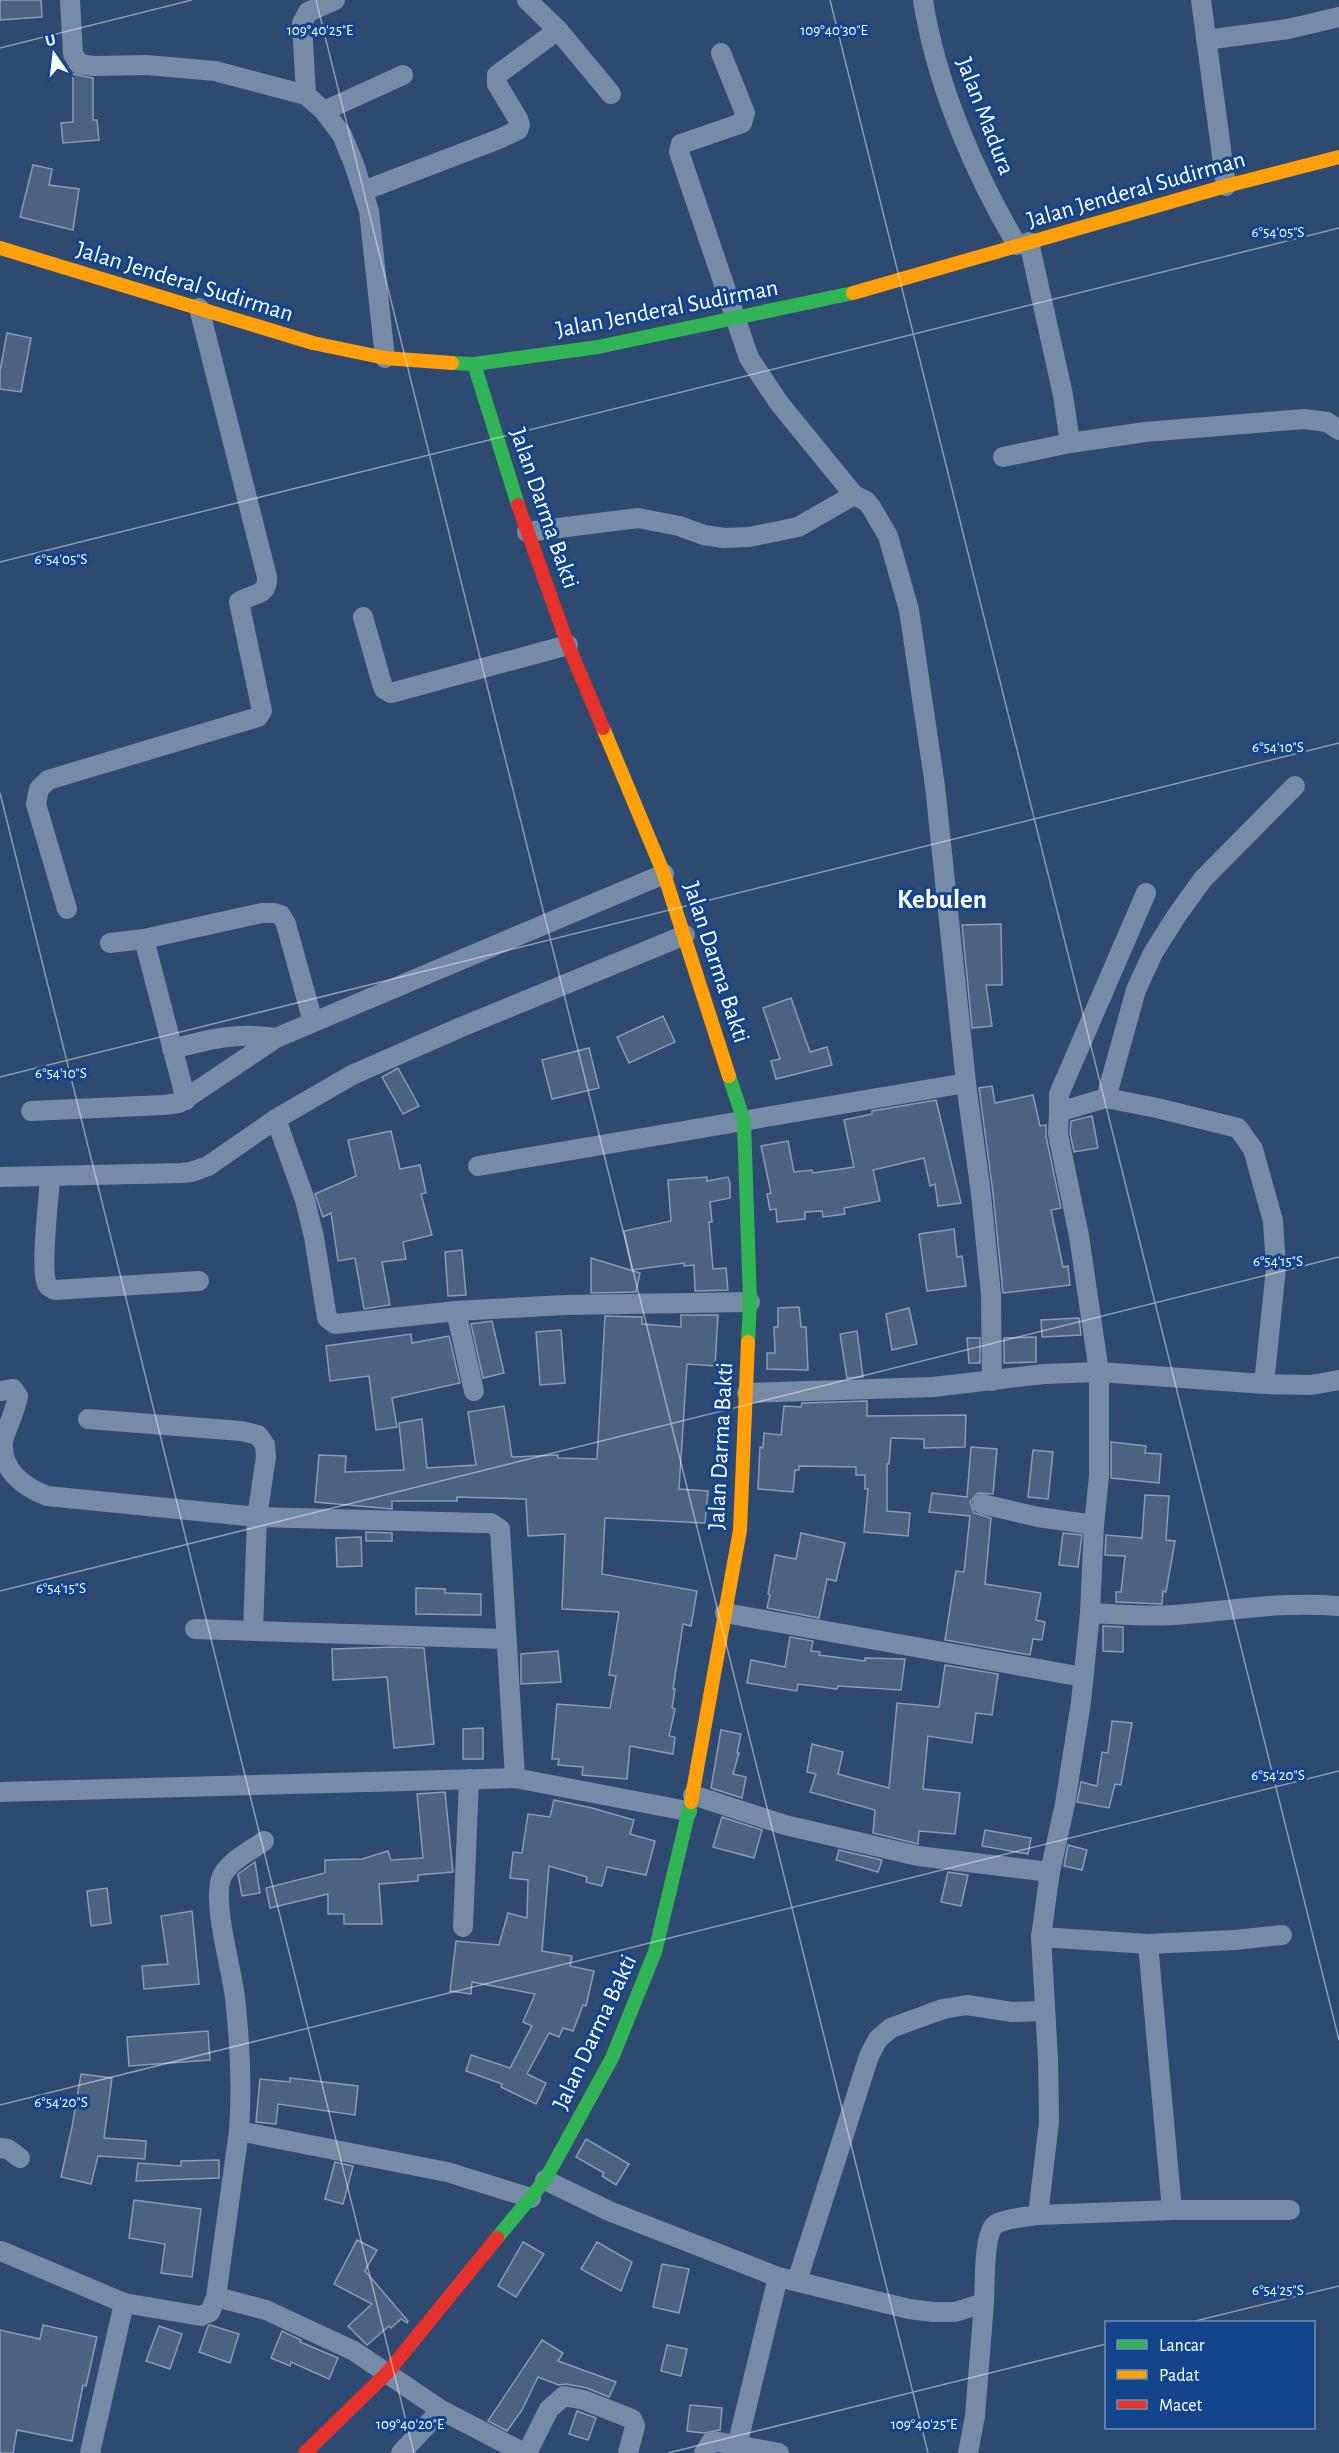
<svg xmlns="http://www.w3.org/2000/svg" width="1339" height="2453" font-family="'Alegreya Sans',sans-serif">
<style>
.building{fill:#4c6281;stroke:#8b9bb3;stroke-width:1.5}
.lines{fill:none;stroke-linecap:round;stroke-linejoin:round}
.street{stroke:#768ba6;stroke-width:20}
.fast{stroke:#30b455;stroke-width:14}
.slow{stroke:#ff9f0a;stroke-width:14}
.jam{stroke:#e5322d;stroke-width:14}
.ticks{fill:none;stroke:#fff;stroke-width:1.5;stroke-opacity:0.45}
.labels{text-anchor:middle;stroke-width:6;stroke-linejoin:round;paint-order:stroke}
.street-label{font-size:24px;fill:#fff;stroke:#13458d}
.quarter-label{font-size:27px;font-weight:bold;fill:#fff;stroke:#13458d}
.ticks-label{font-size:15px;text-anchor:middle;fill:#fff;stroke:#13458d;stroke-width:6;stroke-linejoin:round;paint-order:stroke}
</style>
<rect width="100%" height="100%" fill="#2f4a71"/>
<g class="building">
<path d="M0 0H41L42 17 0 20Z"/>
<path d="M73 74 93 78V120H97L99 140 63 143 61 123 73 122Z"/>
<path d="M33 165 52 169 49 185 79 189 73 230 20 217Z"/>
<path d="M7 333 31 338 21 392 0 389V371Z"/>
<path d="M1001 924 1002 985H986L992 1026 972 1028 962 925Z"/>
<path d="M791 998 810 1052 827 1047 832 1065 776 1079 771 1061 780 1059 763 1008Z"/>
<path d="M663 1016 675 1042 629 1063 617 1037Z"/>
<path d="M589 1048 599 1088 552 1099 542 1060Z"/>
<path d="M398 1068 419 1106 403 1114 382 1077Z"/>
<path d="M992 1086 995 1103 1033 1095 1040 1126 1046 1125V1136L1061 1208 1051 1210 1063 1267 1068 1266 1070 1285 1003 1293 993 1193 979 1088Z"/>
<path d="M936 1100 961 1203 938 1206 935 1184 930 1186 924 1158 873 1170 880 1201 844 1208 845 1214 823 1217 822 1211 805 1212V1219L777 1222 776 1209 770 1210 767 1194 771 1193 761 1146 788 1141 794 1172 812 1170 813 1173 854 1167 844 1120 872 1114V1111Z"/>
<path d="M1092 1116 1098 1148 1074 1152 1070 1133 1071 1121Z"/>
<path d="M391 1131 400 1169 420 1165 426 1193 421 1194 432 1235 403 1242 406 1259 382 1262 390 1305 364 1309 355 1258 338 1261 331 1213 323 1217 315 1194 356 1176 348 1140Z"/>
<path d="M707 1177V1181L728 1177 730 1183V1198L710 1202 712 1222H709L713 1269 726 1268 728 1290 695 1291 694 1265 684 1266V1263L632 1270 624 1231 671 1221 668 1180Z"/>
<path d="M954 1229 957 1257 962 1256 966 1286 927 1291 919 1234Z"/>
<path d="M462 1250 466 1295 448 1296 445 1252Z"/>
<path d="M591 1258 640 1273 636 1292 591 1293Z"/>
<path d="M799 1307 801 1327H806L808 1370 767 1369V1353H775L774 1327H778V1308Z"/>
<path d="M909 1308 917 1344 892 1350 886 1314Z"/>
<path d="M681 1315H718L715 1366 687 1364 679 1489 708 1491 705 1523 605 1518 602 1574 697 1591 691 1626 683 1624 673 1689H675L672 1708 675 1709 669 1736 675 1737 673 1754 630 1746 627 1779 582 1775 583 1767 558 1765 559 1759H552L557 1704 610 1708 616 1676 609 1675 619 1612 562 1609 565 1534 528 1536 526 1499 457 1497V1501H392V1509L315 1502 319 1455 346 1456 345 1472 404 1470 399 1423 422 1419 427 1468 476 1465 468 1412 504 1406 512 1457 558 1455V1458L597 1459 605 1316 642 1317V1324L681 1327Z"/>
<path d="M1079 1318 1081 1335 1042 1337 1041 1320Z"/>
<path d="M492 1321 504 1373 483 1378 471 1324Z"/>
<path d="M561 1330 565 1383 540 1385 536 1332Z"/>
<path d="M857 1331 863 1377 847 1378 840 1334Z"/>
<path d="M411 1334 412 1343 449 1336 460 1383 392 1398 397 1427 376 1430 369 1376 330 1381 326 1346Z"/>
<path d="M1036 1337V1362L1004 1363V1338Z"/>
<path d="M967 1338H980V1363H969Z"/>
<path d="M867 1401V1416L966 1415 965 1447 924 1448V1439L891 1438 889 1464H887V1511L910 1513 908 1536 864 1532 868 1489H865V1475H856V1467L799 1466V1470H795L793 1492 758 1489 760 1447 763 1448 764 1433 781 1435 784 1406 801 1407 802 1403Z"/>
<path d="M1111 1442 1146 1446 1145 1453 1161 1454 1159 1483 1111 1478Z"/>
<path d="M971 1447 997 1449 993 1494 978 1493 970 1502 974 1513 991 1518 985 1584 1041 1593 1036 1620 1045 1622 1042 1640 1033 1639 1030 1655 945 1640 956 1571 964 1572 970 1516 929 1512 932 1493 967 1497Z"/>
<path d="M1033 1450 1053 1452 1048 1499 1028 1497Z"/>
<path d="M1145 1495 1169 1496 1166 1540 1175 1541 1166 1592 1163 1591 1162 1604 1116 1602V1592H1121L1125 1556 1105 1555 1106 1535 1142 1538Z"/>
<path d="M366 1532 392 1533V1541H366Z"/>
<path d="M801 1533 845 1543 836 1581 827 1579 819 1618 767 1608 770 1595 768 1594 775 1555 796 1559Z"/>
<path d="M1063 1533 1082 1535 1078 1567 1059 1565Z"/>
<path d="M361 1537 362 1566 337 1567 336 1538Z"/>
<path d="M416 1588 445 1589V1593L481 1594V1615L416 1614Z"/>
<path d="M1103 1626 1123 1627V1652L1103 1651Z"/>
<path d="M790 1637 813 1641 811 1651 820 1652 819 1655 865 1661V1658L905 1659 901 1690 838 1686 837 1689 798 1684 797 1691 747 1683 751 1660 785 1667Z"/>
<path d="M392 1647 424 1648 434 1744 394 1748 387 1677 333 1680 332 1649Z"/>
<path d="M558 1651 561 1682 521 1684V1654Z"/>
<path d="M945 1665 998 1674 992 1715 976 1713 972 1743 928 1736 923 1789 960 1793 955 1834 919 1831 918 1844 873 1833 875 1810 810 1792 816 1774 807 1772 812 1744 843 1752 838 1774 889 1788 897 1703 939 1707Z"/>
<path d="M1112 1721 1132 1723 1121 1785 1115 1784 1109 1808 1077 1802 1081 1782 1097 1786 1102 1752 1108 1753Z"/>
<path d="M483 1728V1759H463V1729Z"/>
<path d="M721 1730 741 1734 737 1753H739L733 1774 746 1777 742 1798 711 1788Z"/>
<path d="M445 1792 453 1872 418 1875V1881L379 1884 382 1924H344V1914H328V1894L270 1908 266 1888 325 1873V1860L362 1859 388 1851 391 1860 423 1858 417 1794Z"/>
<path d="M554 1800 592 1808 634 1820 630 1834 655 1841 646 1875 607 1867 602 1886 586 1882 587 1877 549 1866 542 1951 572 1956 570 1966 594 1971 586 2006 583 2005 573 2031 563 2028 559 2037 549 2033 527 2074 546 2083 536 2104 501 2087 502 2084 466 2071 471 2055 510 2068 532 2026 523 2022 535 1994 472 1982 471 1994 450 1991 456 1941 499 1945 508 1913 527 1918 528 1880 510 1878 513 1852 522 1853 528 1814 550 1817Z"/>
<path d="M722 1817 762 1830 754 1858 713 1847Z"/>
<path d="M985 1830 1031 1838 1028 1854 982 1846Z"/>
<path d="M1068 1845 1087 1850 1082 1870 1064 1866Z"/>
<path d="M839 1850 882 1860 878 1872 836 1860Z"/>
<path d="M255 1862 260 1893 242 1896 238 1874Z"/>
<path d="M948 1872 968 1875 961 1906 941 1902Z"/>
<path d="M107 1888 111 1923 91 1926 87 1891Z"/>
<path d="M192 1911 199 1984 144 1989 142 1966 168 1964 161 1916Z"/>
<path d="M208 2031 210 2060 129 2066 127 2037Z"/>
<path d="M81 2074 112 2078 104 2138 146 2141 145 2159 98 2156 91 2184 61 2177 72 2127Z"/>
<path d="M290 2078 358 2086 355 2115 278 2104 276 2124 256 2122 260 2079 290 2082Z"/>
<path d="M586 2139 629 2164 616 2185 602 2176 604 2173 576 2157Z"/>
<path d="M219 2160V2178L136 2181 138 2163 181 2166V2161Z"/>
<path d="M335 2162 353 2166 343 2204 325 2199Z"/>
<path d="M134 2200 201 2209 192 2277 161 2273 165 2244 129 2238Z"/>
<path d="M357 2240 377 2250 365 2271 408 2321 407 2323 401 2319 391 2328 389 2326 367 2345 348 2326 372 2304 334 2284Z"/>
<path d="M523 2242 544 2254 516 2297 498 2286Z"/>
<path d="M597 2242 632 2262 621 2291 581 2269Z"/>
<path d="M662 2264 689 2269 679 2313 653 2307Z"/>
<path d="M43 2325 97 2337 86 2386 83 2385 72 2441 17 2430 13 2453H0V2330L40 2339Z"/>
<path d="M210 2325 239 2334 230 2363 199 2352 208 2326Z"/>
<path d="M159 2326 182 2334 170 2369 146 2361Z"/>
<path d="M282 2331 301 2340 300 2342 338 2358 329 2379 291 2362 290 2366 271 2358Z"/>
<path d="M542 2340 563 2353 558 2361 616 2382 609 2397 587 2388 566 2384 559 2385 538 2377 522 2410 507 2431 488 2421Z"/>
<path d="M667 2345 687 2349 681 2376 661 2371Z"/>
<path d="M690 2405 722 2408 720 2430 704 2433 687 2431Z"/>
<path d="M577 2411 596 2418 588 2440 569 2434Z"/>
</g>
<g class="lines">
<g class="street">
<path d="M70 0 73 54 79 64 93 66 147 65 215 71 306 95 324 111 342 135 354 164 369 211 385 358"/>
<path d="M527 0 558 30 611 94"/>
<path d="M923 0C936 84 974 172 1017 245"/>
<path d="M1201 0 1226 186"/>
<path d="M1206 40 1288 29 1339 17"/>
<path d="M721 53 745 113 742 123 681 144 679 152 749 358 779 403 854 495 866 501 871 507 888 536 909 610 935 786 966 1083 981 1194 991 1294 992 1381"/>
<path d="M306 95 302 23 308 12 335 0"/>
<path d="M324 111 403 75"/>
<path d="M363 191 499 139 518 130 520 125 518 119 497 84V75L558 30"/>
<path d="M1029 242 1063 395 1070 443 1145 432 1304 419 1327 422 1339 430"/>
<path d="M1003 457 1070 443"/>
<path d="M527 532 638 518 679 526 704 535 724 538 749 537 798 527 854 495"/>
<path d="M363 617 382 684 384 689 391 693 568 645"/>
<path d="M67 909 36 804 39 789 48 780 258 717 262 711 239 602C252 593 268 597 267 577L199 308"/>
<path d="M144 939 186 1100"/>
<path d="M110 943 144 939 262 913H274L281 915 286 924 313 1022"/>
<path d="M172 1049C210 1039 237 1032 276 1038"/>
<path d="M1106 1098 1157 1108 1238 1128 1253 1149 1273 1221 1276 1268 1264 1384"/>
<path d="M31 1111 164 1105 179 1103 276 1038 664 874"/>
<path d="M1059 1112V1094L1146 893"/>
<path d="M276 1119 305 1200 314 1237 327 1318 335 1324 456 1311 565 1305 750 1302"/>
<path d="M478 1166 966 1083"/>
<path d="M0 1177 182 1173 191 1172 208 1166 276 1119 352 1075 459 1028 685 935"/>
<path d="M50 1177C49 1197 40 1270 47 1284 49 1288 52 1288 55 1290L199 1281"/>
<path d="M456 1311 474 1391"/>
<path d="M0 1391 13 1389 18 1396C15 1412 8 1425 3 1440 0 1470 24 1487 47 1496L257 1517 480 1523H491L500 1529 515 1778"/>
<path d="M747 1393 933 1387 1044 1374 1099 1372 1264 1384 1311 1385 1339 1380"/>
<path d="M88 1419 241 1431 258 1435 265 1445 266 1457 257 1517 253 1631"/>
<path d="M982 1504 1038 1517 1094 1525"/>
<path d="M725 1613 1083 1677"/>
<path d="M1090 1613C1117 1614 1146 1617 1173 1615 1232 1611 1279 1601 1339 1606"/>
<path d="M195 1629 506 1639"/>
<path d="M0 1792 515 1778 687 1811"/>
<path d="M693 1795 785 1825 918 1856 1050 1872"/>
<path d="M264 1841C252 1850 229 1861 222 1876 211 1901 232 1969 235 1998 240 2042 242 2088 239 2131L447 2172 531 2198"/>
<path d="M463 1927 469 1779"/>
<path d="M1041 1937 1148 1944 1235 1940 1282 1935"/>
<path d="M1148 1944 1172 2210"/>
<path d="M239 2131 216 2297 266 2310 354 2351 441 2410 524 2453"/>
<path d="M0 2148 8 2149 20 2158"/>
<path d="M545 2180 609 2211 778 2277 909 2309 933 2312H955L984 2303C985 2287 983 2233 996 2224 1007 2218 1026 2217 1038 2215L1049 2122 1048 2058 1041 1937 1050 1872 1065 1804 1081 1702 1090 1613 1094 1525 1099 1476V1372L1079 1236 1058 1134 1059 1112 1106 1098 1136 990 1153 953 1177 915 1203 879 1295 786"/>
<path d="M1038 2215 1172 2210H1290"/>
<path d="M1 2251 124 2303 201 2316 210 2312 216 2297"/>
<path d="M797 2281 869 2056 878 2039 891 2028 943 2009 967 2005 1012 2012 1044 2011"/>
<path d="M737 2446 778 2277"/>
<path d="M90 2453 124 2303"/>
<path d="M401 2453 441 2410"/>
<path d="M527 2453 549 2409 564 2396 584 2400 632 2419 635 2426 628 2453"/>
<path d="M704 2453 711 2442H719L779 2453"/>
<path d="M968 2453 975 2416 984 2303"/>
</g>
<g class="fast">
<path d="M452 363 474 364 598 347 853 293"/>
<path d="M474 364 518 505"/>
<path d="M729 1076 744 1121 750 1302 748 1342"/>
<path d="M497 2238 545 2180 612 2058 655 1952 691 1802"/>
</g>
<g class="slow">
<path d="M0 248 313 343 385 358 452 363"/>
<path d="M853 293 1226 186 1339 157"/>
<path d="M603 728 664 874 729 1076"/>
<path d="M691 1802 740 1530 748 1342"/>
</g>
<g class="jam">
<path d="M518 505 568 645 603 728"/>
<path d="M305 2453 387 2373 497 2238"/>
</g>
</g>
<path class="ticks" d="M316 0 928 2453M830 0 1339 2040M0 48 192 0M0 562 1339 228M0 793 414 2453M0 1077 1339 743M0 1591 1339 1257M0 2105 1339 1771M1191 2322 1339 2286M668 2453 1106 2344"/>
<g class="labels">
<g class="street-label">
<text transform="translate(986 116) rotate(69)" y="8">Jalan Madura</text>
<text transform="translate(1136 189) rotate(-16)" y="8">Jalan Jenderal Sudirman</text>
<text transform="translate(185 281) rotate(17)" y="8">Jalan Jenderal Sudirman</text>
<text transform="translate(667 308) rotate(-11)" y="8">Jalan Jenderal Sudirman</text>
<text transform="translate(545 508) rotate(71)" y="8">Jalan Darma Bakti</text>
<text transform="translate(717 962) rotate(72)" y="8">Jalan Darma Bakti</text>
<text transform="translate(720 1446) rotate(-87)" y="8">Jalan Darma Bakti</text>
<text transform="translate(594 2032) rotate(-65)" y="8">Jalan Darma Bakti</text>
</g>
<g class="quarter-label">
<text x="942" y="908">Kebulen</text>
</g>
</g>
<g class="ticks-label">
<text x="834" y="35">109°40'30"E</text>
<text x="320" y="35">109°40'25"E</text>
<text x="1278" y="237">6°54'05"S</text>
<text x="61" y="564">6°54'05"S</text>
<text x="1278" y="752">6°54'10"S</text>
<text x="61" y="1078">6°54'10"S</text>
<text x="1278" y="1266">6°54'15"S</text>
<text x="61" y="1593">6°54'15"S</text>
<text x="1278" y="1780">6°54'20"S</text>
<text x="61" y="2107">6°54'20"S</text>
<text x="1278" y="2295">6°54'25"S</text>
<text x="410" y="2429">109°40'20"E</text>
<text x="924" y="2429">109°40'25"E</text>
</g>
<rect x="1105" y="2321" width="210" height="108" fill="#13458d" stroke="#718fbb" stroke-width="1.5"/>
<rect x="1117" y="2340" width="30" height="9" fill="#30b455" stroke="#718fbb" stroke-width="1.5"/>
<text x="1159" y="2351" font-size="18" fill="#ffffff">Lancar</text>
<rect x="1117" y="2370" width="30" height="9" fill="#ff9f0a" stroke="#718fbb" stroke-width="1.5"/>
<text x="1159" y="2381" font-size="18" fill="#ffffff">Padat</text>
<rect x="1117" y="2400" width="30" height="9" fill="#e5322d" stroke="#718fbb" stroke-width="1.5"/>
<text x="1159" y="2411" font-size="18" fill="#ffffff">Macet</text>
<g transform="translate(54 54) rotate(346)" stroke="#13458d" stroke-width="4.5" paint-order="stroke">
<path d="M0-4.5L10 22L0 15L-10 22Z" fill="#ffffff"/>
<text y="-9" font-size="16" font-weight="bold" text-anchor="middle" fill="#ffffff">U</text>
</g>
</svg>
